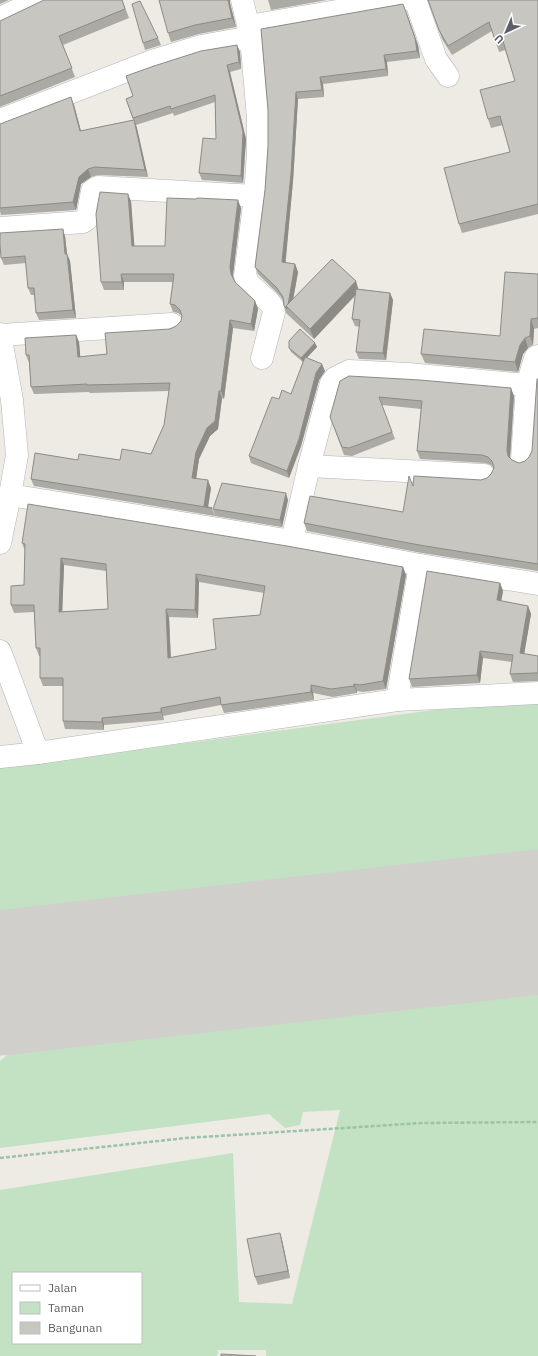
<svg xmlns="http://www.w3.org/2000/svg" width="538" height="1356" font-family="'IBM Plex Sans',sans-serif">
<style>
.green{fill:#c3e2c3;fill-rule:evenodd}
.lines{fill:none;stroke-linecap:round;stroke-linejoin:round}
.runway{stroke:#d0cfcc;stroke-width:145}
.street-casing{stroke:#b1b4b8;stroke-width:23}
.path{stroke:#9cc2a7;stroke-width:2.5;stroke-dasharray:4 2;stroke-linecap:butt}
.street{stroke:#fff;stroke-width:22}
.wall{fill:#acaaa5;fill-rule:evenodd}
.shaded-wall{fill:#8c8b86}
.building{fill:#c8c6c0;stroke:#8c8b86;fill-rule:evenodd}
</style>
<rect width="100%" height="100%" fill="#edebe4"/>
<g class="green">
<path d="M509 700 538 703V883L0 944V768Z"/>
<path d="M538 960V1356H266V1350H218L217 1356H0V1190L233 1153 239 1302 292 1304 340 1110 303 1112 300 1125 285 1128 269 1114 0 1148V1061L56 1014ZM13 1273H141V1343H13Z"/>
</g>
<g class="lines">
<path class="runway" d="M0 983 538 922"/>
<defs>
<g id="street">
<path d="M242 0 251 37 258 118V152L255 196 245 276 249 284 270 303 273 307 274 312 262 358"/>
<path d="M413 0 417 5 436 59 448 76"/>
<path d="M0 18 39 0"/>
<path d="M249 26 402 0"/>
<path d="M0 120 152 61 201 46 251 37"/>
<path d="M0 228 83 222 87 219 92 191 98 187 255 196"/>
<path d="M0 334 12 400 17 455 10 495 0 543"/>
<path d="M0 335 172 324"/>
<path d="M522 458 527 385 535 358 538 356"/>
<path d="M309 466 484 475"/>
<path d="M10 495 292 541 420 565 538 584"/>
<path d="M292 541 309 466 331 383 335 378 349 371 408 374 527 385"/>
<path d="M0 651 38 753"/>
<path d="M397 700 420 565"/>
<path d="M0 757 38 753 397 700 538 693"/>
</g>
</defs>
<use href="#street" class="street-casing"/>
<path class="path" d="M0 1158 186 1138 422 1123 538 1122"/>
<use href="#street" class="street"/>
</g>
<g class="wall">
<path d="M0 0H9L0 4Z"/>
<path d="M122 0 129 18 63 45 75 77 0 107V21Z"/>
<path d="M268 0H327L271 10Z"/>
<path d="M428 0H538V214L462 233 459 224 510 152 503 125 491 128 488 119 515 81 505 50 499 52 492 31 452 55 442 39Z"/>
<path d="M230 3 236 27 199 34 171 42 168 33Z"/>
<path d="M261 29 418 45 420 58 387 62 388 76 323 84 324 97 298 99 293 181 285 263 295 264 298 272 293 300 359 289 390 293 393 300 386 360 359 359 356 352 360 327 355 326 352 319 355 296 314 339 286 313 284 306 283 300 280 296 258 274 255 267 265 190 268 146V110Z"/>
<path d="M158 38 161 45 145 50 143 43Z"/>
<path d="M237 45 240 52 241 69 230 72 246 139 243 183 202 180 199 173 216 139 215 102 174 116 173 113 136 125 148 177 98 175 91 177 81 184 76 210 1 215 0 211V124L74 105 81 131 133 120 126 99 133 96Z"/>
<path d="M131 201 134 246H165L241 208 233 275V278L235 282 255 301 258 309 254 331 233 328 224 399 222 398 218 429 210 436 199 459 196 479 211 488 208 507 212 508 215 516 34 486 31 479 78 460H120L151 454 164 425 169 391 90 393 89 392 34 394 31 387 29 363 26 355 76 335 79 342 80 357 107 354 176 326 181 321 182 316 178 313 173 312 170 304 173 282H124V290H104L101 282Z"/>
<path d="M65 236 67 254 70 261 76 318 39 320 36 313 34 295H31L28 288 26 263 4 265 1 258Z"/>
<path d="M538 274V328L534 329 533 345 528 348 523 354 518 372 425 363 421 354 500 336Z"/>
<path d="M315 343 317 347 306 358 325 371 319 380 301 446 289 478 251 463 249 456 279 399 291 394 304 361 303 362 291 352 289 348Z"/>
<path d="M538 379V571L422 553 307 531 304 523 403 512 413 486 481 480 487 478 491 474 494 468 491 465 485 463 420 459 417 451 421 409 382 405 395 439 352 456 344 455 330 417 340 381 514 396 510 458 512 460 519 463 525 461 529 457 532 451Z"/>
<path d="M288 500 282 527 215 516 213 509Z"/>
<path d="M22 543 403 567 406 575 386 689 363 692 357 691V693L333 697 313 693 314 700 224 713 221 705 163 716 164 720 104 725V730L65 729 63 721V686H43L40 678V656H39L36 648 34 612 14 613 11 605 24 585 25 551ZM64 565 106 571 108 609 62 612ZM199 582 264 593 260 615 216 649 171 658 169 617 198 618Z"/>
<path d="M500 583 503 591 501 601 528 606 531 614 524 654 538 656V681L513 682 510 674 512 662 483 658 480 683 412 687 409 679Z"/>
<path d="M280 1233 282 1240 290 1278 258 1285 255 1277Z"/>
</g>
<g class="shaded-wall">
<path d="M228 0H230V3L236 27 232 18Z"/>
<path d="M406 11 418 45 420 58 417 51Z"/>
<path d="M237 45 240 52 241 69 239 62Z"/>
<path d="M384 55 387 62 388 76 386 69Z"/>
<path d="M227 65 230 72 246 139 243 183 241 176Z"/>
<path d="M320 77 323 84 324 97 322 90Z"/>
<path d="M296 92 298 99 293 181 285 269 282 262Z"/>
<path d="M71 97 74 105 83 139 80 131Z"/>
<path d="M134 120 137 128 148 177 145 170Z"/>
<path d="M88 169 91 177 81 184 76 210 73 202 79 177Z"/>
<path d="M128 194 131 201 135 254 132 246Z"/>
<path d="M238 200 241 208 233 275 234 282 231 274 230 267Z"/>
<path d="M63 229 65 236 68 262 65 254Z"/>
<path d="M67 254 70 261 76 318 73 310Z"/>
<path d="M295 264 298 272 291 311 288 308Z"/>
<path d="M121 274 124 282V290L122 282Z"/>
<path d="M356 281 359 291 314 339 310 329Z"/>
<path d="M390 293 393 300 386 360 383 353Z"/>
<path d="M255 301 258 309 254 331 251 324Z"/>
<path d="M531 319 534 329 533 345 530 336Z"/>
<path d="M230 320 233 328 224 399 221 391Z"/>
<path d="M76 335 79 342 81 365 78 357Z"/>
<path d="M525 338 528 348 523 354 518 372 515 362 520 345Z"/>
<path d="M315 343 317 347 303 362 301 358Z"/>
<path d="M322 364 325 371 319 380 301 446 289 478 287 471 316 373Z"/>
<path d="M511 388 514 396 510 458 508 456 507 450Z"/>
<path d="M219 391 222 398 218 429 210 436 199 459 195 486 192 478 196 452Z"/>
<path d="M208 480 211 488 208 507 204 506Z"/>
<path d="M286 493 288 500 282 527 280 520Z"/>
<path d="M61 558 64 565 62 619 59 612Z"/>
<path d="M403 567 406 575 386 689 383 681Z"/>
<path d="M196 574 199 582 198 618 195 610Z"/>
<path d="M500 583 503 591 500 608 497 600Z"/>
<path d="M528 606 531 614 523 661 520 653Z"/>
<path d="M166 609 169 617 171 666 168 658Z"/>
<path d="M480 651 483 658 480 683 477 675Z"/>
<path d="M354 684 357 691V693L354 686Z"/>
<path d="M311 685 313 693 314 700 311 692Z"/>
<path d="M161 708 164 720 161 712Z"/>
<path d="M102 718 104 725V730L102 722Z"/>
<path d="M280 1233 282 1240 290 1278 288 1271Z"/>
</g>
<g class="building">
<path d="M44 0H122L125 9 59 36 72 68 0 96V21Z"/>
<path d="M159 0H228L232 18 195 25 168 33Z"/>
<path d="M428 0H538V204L459 224 444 168 510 152 500 116 488 119 480 90 515 81 503 41 496 43 489 22 448 46 439 30Z"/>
<path d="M140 1 158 38 143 43 132 4Z"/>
<path d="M403 4 415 38 417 51 384 55 386 69 320 77 322 90 296 92 291 174 282 262 295 264 288 305 286 306 287 309 284 306 283 297 277 288 255 267 265 190 268 146V110L261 29Z"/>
<path d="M237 45 239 62 227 65 243 132 241 176 199 173 203 138 216 139 215 95 171 109 170 106 133 118 126 99 133 96 126 76 154 66 201 51Z"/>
<path d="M71 97 80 131 134 120 145 170 95 167 88 169 79 177 73 202 0 208V124Z"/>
<path d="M100 192 128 194 132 246H165L167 198 196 199 197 198 238 200 230 267 231 274 235 282 255 301 251 324 230 320 221 391H219L215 421 207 428 196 452 192 478 208 480 204 506 212 508 31 479 35 453 78 460 79 454 120 460 122 449 151 454 164 425 170 383 87 385V384L31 387 29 355H26L25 338 76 335 78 357 107 354 105 333 170 329 176 326 181 321 182 316 180 310 175 305 170 304 174 274H121L122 282H101L96 214Z"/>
<path d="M63 229 65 254H67L73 310 36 313 34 288H28L25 256 1 258 0 244V233Z"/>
<path d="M332 259 356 281 310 329 286 306Z"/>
<path d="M505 272 538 274V318L531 319 530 336 525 338 520 345 515 362 421 354 424 329 500 336Z"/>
<path d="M356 289 390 293 383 353 356 352 360 320 352 319Z"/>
<path d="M300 329 315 343 301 358 289 348V341Z"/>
<path d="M305 357 322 364 316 373 299 439 287 471 249 456 272 397 279 399 282 390 291 394Z"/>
<path d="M349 376 420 380 511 388 507 450 508 456 512 460 519 463 525 461 529 457 532 451 537 379H538V564L419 545 304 523 310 496 403 512 409 476 413 486 414 476 481 480 487 478 491 474 494 468 492 461 488 457 482 455 417 451 422 401 379 397 392 432 349 448 342 447 330 417 340 381Z"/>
<path d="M222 483 286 493 280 520 213 509Z"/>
<path d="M28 504 287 546 403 567 383 681 360 685 354 684V686L331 689 311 685V692L221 705 220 697 161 708V712L102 718V722L63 721V678H40V648H36L34 605H11V586L24 585 25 544 22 543ZM61 558 106 564 108 609 59 612ZM196 574 265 586 260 615 213 619 216 649 168 658 166 609 195 610Z"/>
<path d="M427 571 500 583 497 600 528 606 520 653 538 656V673H535L510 674 513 655 480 651 477 675 409 679Z"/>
<path d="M280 1233 288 1271 255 1277 247 1239Z"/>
<path d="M221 1354 256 1356H221Z"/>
</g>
<rect x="12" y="1272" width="130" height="72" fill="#ffffff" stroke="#bebfc1"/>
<rect x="20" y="1285" width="20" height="6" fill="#ffffff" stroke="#bebfc1"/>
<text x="48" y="1292" font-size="12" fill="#5c5f63">Jalan</text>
<rect x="20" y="1302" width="20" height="12" fill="#c3e2c3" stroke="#bebfc1"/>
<text x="48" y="1312" font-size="12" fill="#5c5f63">Taman</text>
<rect x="20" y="1322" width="20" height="12" fill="#c8c6c0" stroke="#bebfc1"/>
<text x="48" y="1332" font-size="12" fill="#5c5f63">Bangunan</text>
<g transform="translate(506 32) rotate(224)" stroke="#ffffff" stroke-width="3" paint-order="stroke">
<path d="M0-3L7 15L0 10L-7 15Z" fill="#5c5f63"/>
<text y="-6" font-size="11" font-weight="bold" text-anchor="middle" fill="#5c5f63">U</text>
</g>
</svg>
